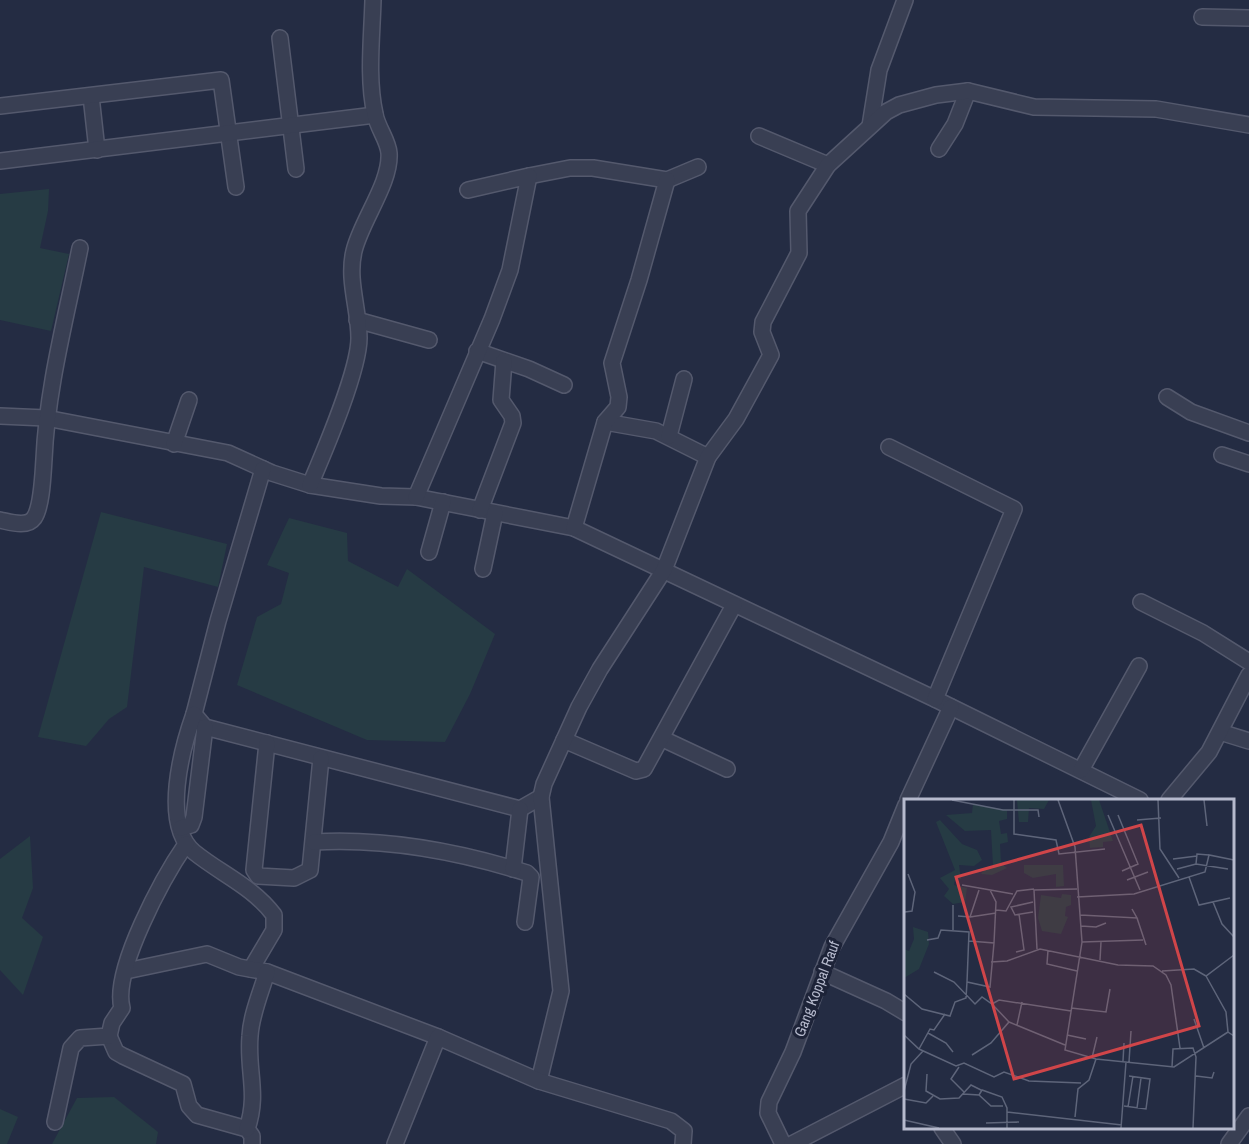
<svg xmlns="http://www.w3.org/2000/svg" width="1249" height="1144" font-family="'Archivo Narrow',sans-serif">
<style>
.green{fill:#263b44}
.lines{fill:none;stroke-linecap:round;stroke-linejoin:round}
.minor-casing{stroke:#54596d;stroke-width:18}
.minor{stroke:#393f53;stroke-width:15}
.labels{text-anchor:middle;stroke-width:6;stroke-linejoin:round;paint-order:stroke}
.street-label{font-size:15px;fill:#b6bacd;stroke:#1d2338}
.inset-road{fill:none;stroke:#5e657a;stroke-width:1.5}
.view{fill:#d04549;fill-opacity:0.15;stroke:#d04549;stroke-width:3}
.inset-edge{fill:none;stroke:#b6bacd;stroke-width:3}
</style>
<rect width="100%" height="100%" fill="#242c43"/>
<g class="green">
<path d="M49 189 48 211 40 248 69 254 51 331 0 320V194Z"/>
<path d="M101 512 227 544 218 587 144 567 127 707 109 719 86 746 38 737Z"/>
<path d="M289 518 347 533 348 561 398 587 407 569 495 634 470 694 445 742 367 740 237 685 257 617 281 604 289 573 267 565Z"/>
<path d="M30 836 33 888 22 918 43 937 23 995 0 970V859Z"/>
<path d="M114 1097 158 1132 156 1144H52L77 1098Z"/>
<path d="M0 1109 18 1117 7 1144H0Z"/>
</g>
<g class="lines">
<defs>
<g id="minor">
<path d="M1202 17 1249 18"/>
<path d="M280 38 296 169"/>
<path d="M91 96 97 150"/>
<path d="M0 106 221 80 236 187"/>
<path d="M870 126 879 70 905 0"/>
<path d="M759 136 828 165"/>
<path d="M939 149 955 124 968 91"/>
<path d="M0 161 375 115"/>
<path d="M529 176 570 168H593L667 180 698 167"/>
<path d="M357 320 429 340"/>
<path d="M477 351 529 369 564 385"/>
<path d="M1167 397 1191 412 1249 433"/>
<path d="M0 416 46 418 228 453 272 473 310 485 381 496 416 497 574 528 935 699 1140 800"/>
<path d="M605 422 656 431 708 457"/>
<path d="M669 436 684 379"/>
<path d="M174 444 189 400"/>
<path d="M889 447 1014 509 935 699"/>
<path d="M1222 455 1249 464"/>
<path d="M263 469 218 621 194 714 205 727 520 809 541 797"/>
<path d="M310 485C324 452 359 371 359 338 359 309 347 280 354 251 361 221 391 183 389 153 388 140 377 127 375 114 367 78 372 37 373 0"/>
<path d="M416 497 492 319 510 270 529 176 468 190"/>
<path d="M480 510 513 423 512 416 501 400 504 361"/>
<path d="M0 520C10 522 27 528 34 518 42 507 43 473 44 459 47 388 66 318 80 248"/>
<path d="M574 528 605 422 618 407 619 397 612 363 639 280 667 180"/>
<path d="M429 552 443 502"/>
<path d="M483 569 495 513"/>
<path d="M1141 602 1203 633 1249 662"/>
<path d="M194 714C182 748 161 824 194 852 221 874 252 886 274 915V930L251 969"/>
<path d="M1220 732 1249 741"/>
<path d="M663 739 727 769"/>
<path d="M564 740 636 771 644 769 734 605"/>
<path d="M267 743 254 870 258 876 294 878 310 870 321 758"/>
<path d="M1081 770 1139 666"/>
<path d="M908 800 951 707"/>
<path d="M1169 800 1209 752 1249 675"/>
<path d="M181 828 191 825 194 817 205 727"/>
<path d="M314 842C385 838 460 852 527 873L531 877 525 922"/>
<path d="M513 869 520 809"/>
<path d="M126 971 207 954 239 967 267 972 438 1037"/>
<path d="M822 972 886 1001 906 1013"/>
<path d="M109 1036 116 1052 123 1056 183 1084 189 1106 197 1115 247 1129 252 1136V1144"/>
<path d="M539 1081 561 991 541 797 544 784 579 707 600 669 664 570 708 457 736 419 771 355 762 332 763 322 799 253 798 211 828 165 886 112 899 105 936 95 968 91 1034 107 1156 109 1249 125"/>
<path d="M55 1122 71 1048 80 1038 109 1036 112 1023 122 1008C112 970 164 876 186 844"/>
<path d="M942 1128 953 1144"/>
<path d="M247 1129C259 1093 247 1072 250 1036 251 1015 261 992 267 972"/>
<path d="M395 1144 438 1037 539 1081 671 1121 684 1131 683 1144"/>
<path d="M783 1144 768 1113 769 1102 793 1052 832 947 891 842 906 805"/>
<path d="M792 1144 906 1085"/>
<path d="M1229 1144 1249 1116"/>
</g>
</defs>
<use href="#minor" class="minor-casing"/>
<use href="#minor" class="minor"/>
</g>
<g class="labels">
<g class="street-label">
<text transform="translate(817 989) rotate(-69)" y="5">Gang Koppal Rauf</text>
</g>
</g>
<g transform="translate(904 799)">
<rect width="330" height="330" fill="#242c43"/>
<path d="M113 1H145L140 10 125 9 124 23H115ZM187 1H195L209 42 199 43V48L186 49 185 38 192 27ZM69 5 103 11V20L95 22 97 35 103 34 104 43 96 45 97 64 103 69 88 76 77 75 82 68 89 67 87 31 61 32 42 16 68 14ZM36 21 58 45 73 51 78 61 70 67 55 66 57 80H51L50 86 63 89 61 103 49 105 40 97 45 90 36 79 51 71 32 23ZM120 66H159L160 87 152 88V75L129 79 120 74ZM158 95 167 96V106L162 108 161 117 164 118 157 135 138 132 134 119 137 96 157 99ZM9 128 24 133 25 145 15 170 0 179V150L5 152 10 140Z" fill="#263b44"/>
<path class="inset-road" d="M48 1 99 11H134L135 18M110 1V35L152 41 155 55 201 50M154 1 171 48 178 143 161 251 192 260 270 268 324 233M254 1 256 50 275 79M300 1 303 27M204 16 236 91M214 16 234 65 218 72M233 21 257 19M269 60 293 57M292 65 293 55 305 56M273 70 292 65 324 70M285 78 295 106 326 99M223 81 244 73M58 86 109 95M86 91 92 103 90 144M173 98 230 95 301 73 305 56 330 61M129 103 107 108 111 116 129 113M309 103 318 125 330 138M92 111 102 112 113 92 130 90M1 113 8 112 11 93 4 75M176 116 233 119 228 110M54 117 66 118 75 91M66 118 92 114M233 119 242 146M177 127 192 128 202 124M49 131V106M23 141 34 139 37 131 65 133 63 183M178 143 239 141M133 150 130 91 173 90M144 151 143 165 173 172M112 153 120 151 115 115M196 161 197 143M87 163 103 162 136 150 214 166 249 167 262 176 267 186 276 249M258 172 290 170 302 177 330 156M30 173 50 183 71 205 78 198 88 205 95 201 167 212M302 177 322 213 324 233 330 237M0 195 18 210 46 217 51 203 62 199 63 183 86 188 90 144 65 142M88 205 105 223M167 209 202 213 206 190M290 220 300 249M113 226 118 203M24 234 42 244 49 253M0 236 15 250 52 267 60 264 90 278 100 273 125 282 177 284M163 236 182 240M15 250 26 230 30 231 41 215M68 256 87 244 105 223 161 246M188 259 193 238M219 262 220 244M225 263 227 232M55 268 47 280 60 293M268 268 269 250 289 249 292 258 289 329M23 275 22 292 36 300 55 299 67 286 77 291M292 277 308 279 310 273M0 292 7 265 19 252M59 295 75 296 87 307H99M75 296 78 291 98 298 103 309V329M0 300 22 304 29 297M220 307 242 310 246 280 225 277M224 308 229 277M233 309 237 279M103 313 218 326M171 318 174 290 185 281 192 260M0 321 35 329M82 324 115 323M217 329 222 263"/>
<path class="view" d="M237 26 295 227 110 280 52 78Z"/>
<rect width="330" height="330" class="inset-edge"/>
</g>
</svg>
